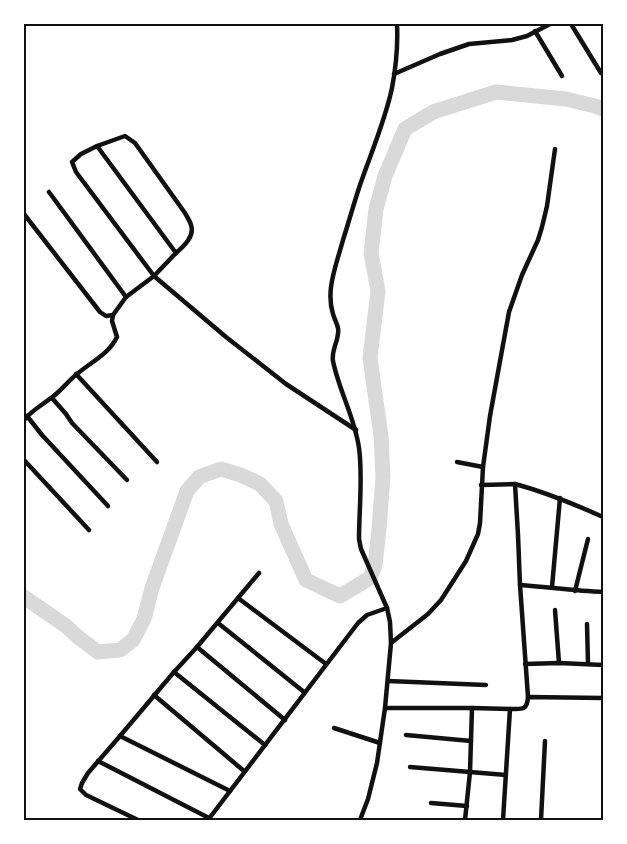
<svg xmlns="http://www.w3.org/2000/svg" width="627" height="844" font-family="'Noto Serif',serif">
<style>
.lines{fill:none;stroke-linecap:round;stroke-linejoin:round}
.river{stroke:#d9d9d9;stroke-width:15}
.minor{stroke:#111;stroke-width:4.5}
.neatline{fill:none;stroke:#111;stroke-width:2}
</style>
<rect width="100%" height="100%" fill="#fff"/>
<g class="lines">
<path class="river" d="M24 597 66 626 78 637 98 652 120 650 133 640 144 619 152 588 187 491 199 477 221 469 241 475 260 484 276 501 281 524 306 580 340 596 370 578 375 565 379 529 383 476 381 436 370 358 378 291 371 253 376 209 385 176 405 129 433 112 496 92 566 99 595 106 603 109"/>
<g class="minor">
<path d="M571 24 601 73"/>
<path d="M535 31 562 76"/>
<path d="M394 74 440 54 469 44 512 40 527 36 550 24"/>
<path d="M97 146 125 136 135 143 185 213C187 217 190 221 191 225 195 236 184 246 176 253"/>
<path d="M49 192 126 297"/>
<path d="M24 214 100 312 106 316 113 315 126 297 154 276 176 253 97 146 81 154 72 162 76 172 154 276 226 337 286 384 356 430"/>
<path d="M76 374 157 462"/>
<path d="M52 398 66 414 72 423 127 480"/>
<path d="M27 416 42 435 108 506"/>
<path d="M24 420C31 411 42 405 51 398 61 391 68 381 77 374 91 362 109 354 117 337L112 321 113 315"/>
<path d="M24 460 89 530"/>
<path d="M457 462 483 467"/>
<path d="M515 484C545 492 574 504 603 517"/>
<path d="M481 485 515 484 518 535 520 585 528 697"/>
<path d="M520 585C548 587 575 591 603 592"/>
<path d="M552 587 560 498"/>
<path d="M575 591 588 539"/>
<path d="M238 598 326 664"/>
<path d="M555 610 559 663"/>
<path d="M218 623 304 692"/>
<path d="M587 624 588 664"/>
<path d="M391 643 390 622 387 608 361 549 359 539C359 510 363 476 359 448 355 418 339 391 333 361 331 349 340 339 338 328 337 323 334 318 333 314 330 305 330 296 331 287 333 271 339 255 343 240 349 221 354 203 360 185 371 153 385 121 392 88 396 67 398 45 397 24"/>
<path d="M197 647 285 720"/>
<path d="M525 664 559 663 603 665"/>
<path d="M174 672 265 745"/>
<path d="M388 681 486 685"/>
<path d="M154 695 244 771"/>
<path d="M510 709C522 709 527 711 528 697L603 698"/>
<path d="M334 728 380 743"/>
<path d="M406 735 471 741"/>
<path d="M120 736 230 791"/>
<path d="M98 761 209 818"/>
<path d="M410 767 506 775"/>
<path d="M431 803 467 806"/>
<path d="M138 820 86 795 80 789 82 783 88 773 120 736 174 672 197 647 259 573"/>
<path d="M208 820 358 623 367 615 387 608"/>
<path d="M360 820 368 799 377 763 385 708"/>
<path d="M465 820 470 772 472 708"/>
<path d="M503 820 510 709 472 708H385L391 643 428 614 441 600 466 561 478 534 480 523 483 467 490 416 509 312 522 275 538 240 542 227 547 206 555 149"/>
<path d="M541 820 545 741"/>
</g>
</g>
<rect width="627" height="844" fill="none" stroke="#ffffff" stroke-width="50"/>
<rect x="25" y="25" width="577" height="794" class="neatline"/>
</svg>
